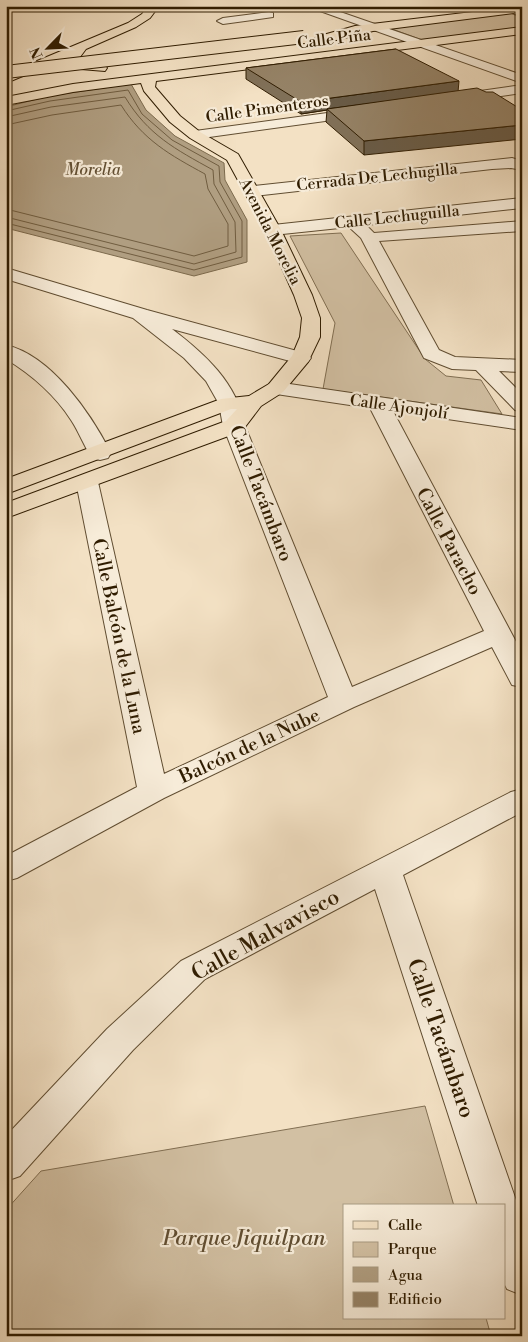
<svg xmlns="http://www.w3.org/2000/svg" width="528" height="1342" font-family="'Libre Bodoni',serif">
<style>
.green{fill:#d2c0a3;stroke:#806e52}
.water{fill:#b09e81;stroke:#7c6a4d}
.lines{fill:none;stroke-linecap:round;stroke-linejoin:round}
.shore{stroke:#705d40;stroke-width:1}
.minor-casing{stroke:#604d31;stroke-width:2}
.major-casing{stroke:#2f1c00;stroke-width:2}
.minor{fill:#f7ecd9;fill-rule:evenodd}
.major{fill:#f3e1c4;fill-rule:evenodd}
.major-bridge-casing{stroke:#2f1c00;stroke-width:14;stroke-linecap:butt}
.major-bridge{stroke:#f3e1c4;stroke-width:12}
.wall{fill:#807058;stroke:#2f1c00}
.shaded-wall{fill:#685b47;stroke:#2f1c00}
.building{fill:#958266;stroke:#2f1c00}
.labels{text-anchor:middle;stroke-width:4.5;stroke-linejoin:round;paint-order:stroke}
.far-street-label{font-size:16px;fill:#2f1c00;stroke:#f7ecd9}
.far-water-label{font-size:16px;font-style:italic;fill:#635034;stroke:#f7ecd9}
.street-label{font-size:19px;fill:#2f1c00;stroke:#f7ecd9}
.near-street-label{font-size:22px;fill:#2f1c00;stroke:#f7ecd9}
.near-park-label{font-size:22px;font-style:italic;fill:#604d31;stroke:#f7ecd9}
</style>
<rect width="100%" height="100%" fill="#f3e1c4"/>
<filter id="stains"><feTurbulence type="fractalNoise" baseFrequency=".004" numOctaves="4"/><feColorMatrix values="0 0 0 0 .2 0 0 0 0 .09 0 0 0 0 .02 0 0 0 .5 -.17"/></filter>
<radialGradient id="worn" r=".72"><stop offset=".6" stop-color="#630" stop-opacity="0"/><stop offset="1" stop-color="#630" stop-opacity=".3"/></radialGradient>
<g class="green">
<path d="M508 12 522 18V29L425 41 392 29 448 19Z"/>
<path d="M341 233 425 359 446 376 481 380 502 414 323 389 335 323 290 236Z"/>
<path d="M425 1106 454 1206H344V1318H486L491 1336H6V1210L41 1171Z"/>
</g>
<path class="water" d="M131 84 146 110 175 136 224 163 225 180 247 220V262L194 276 6 228V107L49 96Z"/>
<g class="lines">
<g class="shore">
<path d="M6 111 50 101 128 90 142 114 172 140 219 166 220 182 242 221V257L194 270 6 223"/>
<path d="M6 117 51 107 125 97C148 135 175 149 213 170L214 184 235 222 236 252 194 264 6 217"/>
<path d="M6 125 52 115 121 105C143 140 170 155 205 174L208 189 228 224V246L194 256 6 209"/>
</g>
<defs>
<g id="minor">
<path d="M306 6H323L522 75V83Z"/>
<path d="M498 6H513L522 10V17Z"/>
<path d="M269 12 273 13V17L223 24 217 21 223 18Z"/>
<path d="M522 85V93L459 102 452 98 459 94Z"/>
<path d="M364 108 371 112 369 115 195 139 188 135 195 131Z"/>
<path d="M512 158 522 161V170L511 168 492 169 253 196 245 191 253 186Z"/>
<path d="M522 198V208L366 225 374 233 522 221V231L379 241 439 350 455 357 522 360V372L499 371 522 394V412L515 410 476 370 452 369 424 358 361 238 349 227 273 235 267 234 265 230 267 226 273 225Z"/>
<path d="M6 268 147 310 308 354 311 358 308 362 301 364 172 329C205 354 237 383 245 426L352 687 484 631 370 408 276 394 269 392 266 388 269 384 276 382 522 418V430L393 411 522 653V687L512 685 492 647 354 707 164 798 17 878 6 881V856L137 787 76 482 79 477 87 475 95 477 98 482 164 774 328 697 223 426 219 404 206 381 184 358 133 318 6 279Z"/>
<path d="M6 345C52 356 91 414 111 453L108 458 100 460 92 458C84 446 79 432 71 420 55 395 32 375 6 359Z"/>
<path d="M522 789V812L403 875 518 1206 517 1209 522 1217V1295L507 1289 504 1283V1206H478L375 889 205 979 133 1050 20 1176 6 1181V1136L107 1029 181 961 511 792Z"/>
</g>
<g id="major">
<path d="M148 6H159L150 18 136 27 86 49 77 61 105 65 107 68 105 71 69 68 64 61 66 58 6 83V74L128 23 142 14Z"/>
<path d="M522 6V12L373 31 320 44 314 40 316 37 355 26Z"/>
<path d="M522 27V34L156 81 155 87 180 116 200 132 238 154 281 230 312 295 320 318V337L308 362 283 392 261 406 242 431 6 518V503L226 421 237 409H231L6 494V479L221 399 249 396 269 384 292 356 300 337 302 318 294 295 265 230 227 160 190 138 170 122 144 91 141 83 73 92 6 105V97L73 84Z"/>
</g>
</defs>
<use href="#minor" class="minor-casing"/>
<use href="#major" class="major-casing"/>
<use href="#minor" class="minor"/>
<use href="#major" class="major"/>
<defs>
<path id="major-bridge" d="M6 72 304 37"/>
</defs>
<use href="#major-bridge" class="major-bridge-casing"/>
<use href="#major-bridge" class="major-bridge"/>
</g>
<path class="wall" d="M396 49 364 155 326 122 327 110 301 114 246 79V68Z"/>
<g class="shaded-wall">
<path d="M459 81 458 92 327 109V110L301 114V102Z"/>
<path d="M522 125V139L364 155V141Z"/>
</g>
<g class="building">
<path d="M396 49 459 81 301 102 246 68Z"/>
<path d="M477 88 486 92H493L522 110V125L364 141 327 109Z"/>
</g>
<g class="labels">
<g class="far-street-label">
<text transform="translate(334 38) rotate(-7)" y="6">Calle Piña</text>
<text transform="translate(267 108) rotate(-8)" y="6">Calle Pimenteros</text>
<text transform="translate(377 176) rotate(-6)" y="6">Cerrada De Lechugilla</text>
<text transform="translate(397 216) rotate(-6)" y="6">Calle Lechuguilla</text>
<text transform="translate(271 231) rotate(63)" y="6">Avenida Morelia</text>
<text transform="translate(399 406) rotate(8)" y="6">Calle Ajonjolí</text>
</g>
<g class="far-water-label">
<text x="93" y="175">Morelia</text>
</g>
<g class="street-label">
<text transform="translate(262 493) rotate(69)" y="7">Calle Tacámbaro</text>
<text transform="translate(450 541) rotate(62)" y="7">Calle Paracho</text>
<text transform="translate(120 636) rotate(78)" y="7">Calle Balcón de la Luna</text>
<text transform="translate(249 745) rotate(-25)" y="7">Balcón de la Nube</text>
</g>
<g class="near-street-label">
<text transform="translate(265 934) rotate(-29)" y="8">Calle Malvavisco</text>
<text transform="translate(442 1038) rotate(71)" y="8">Calle Tacámbaro</text>
</g>
<g class="near-park-label">
<text x="244" y="1245">Parque Jiquilpan</text>
</g>
</g>
<rect width="528" height="1342" fill="none" stroke="#f3e1c4" stroke-width="25"/>
<rect x="8" y="8" width="513" height="1327" fill="none" stroke="#2f1c00" stroke-width="2.5"/>
<rect x="12" y="12" width="503" height="1317" fill="none" stroke="#2f1c00"/>
<rect x="343" y="1204" width="162" height="115" fill="#f7ecd9" stroke="#a79982"/>
<rect x="353" y="1221" width="25" height="8" fill="#f3e1c4" stroke="#a79982"/>
<text x="388" y="1230" font-size="15" fill="#2f1c00">Calle</text>
<rect x="353" y="1242" width="25" height="15" fill="#d2c0a3" stroke="#a79982"/>
<text x="388" y="1254" font-size="15" fill="#2f1c00">Parque</text>
<rect x="353" y="1267" width="25" height="15" fill="#b09e81" stroke="#a79982"/>
<text x="388" y="1280" font-size="15" fill="#2f1c00">Agua</text>
<rect x="353" y="1292" width="25" height="15" fill="#958266" stroke="#a79982"/>
<text x="388" y="1304" font-size="15" fill="#2f1c00">Edificio</text>
<g transform="translate(48 48) rotate(246)" stroke="#f7ecd9" stroke-width="4" paint-order="stroke">
<path d="M0-4L9 19L0 12L-9 19Z" fill="#2f1c00"/>
<text y="-8" font-size="14" font-weight="bold" text-anchor="middle" fill="#2f1c00">N</text>
</g>
<rect width="100%" height="100%" filter="url(#stains)"/>
<rect width="100%" height="100%" fill="url(#worn)"/>
</svg>
